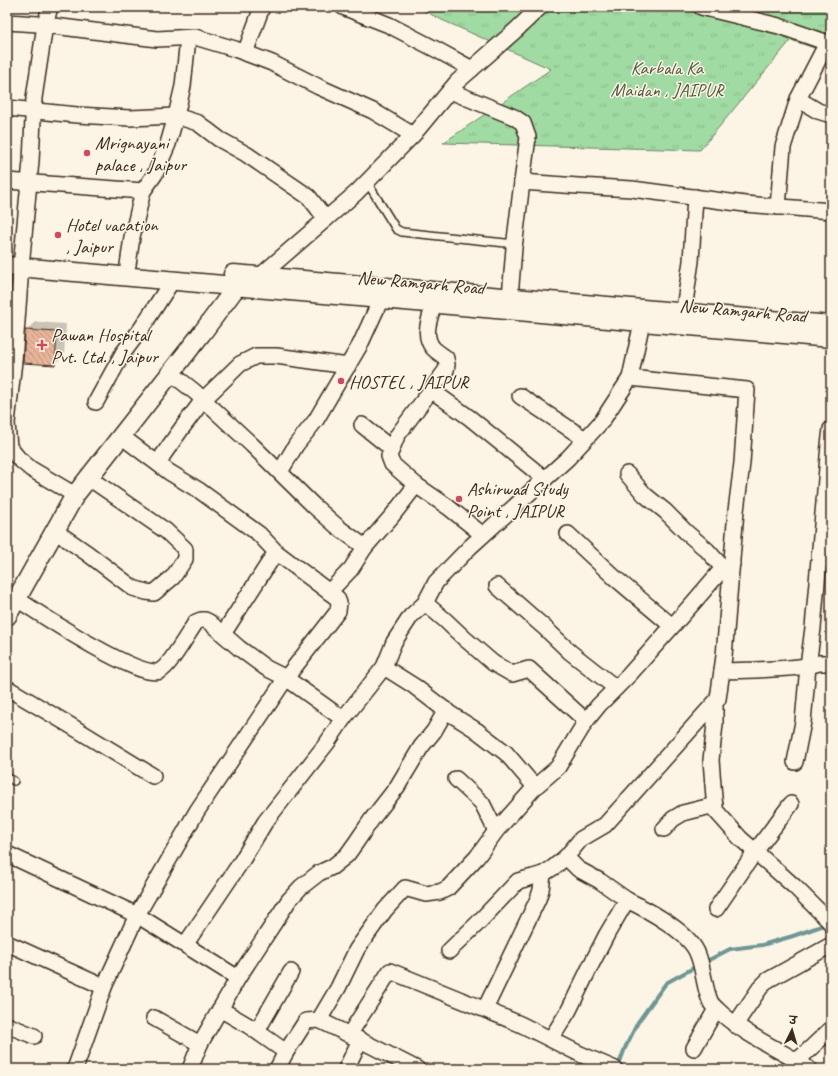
<svg xmlns="http://www.w3.org/2000/svg" width="838" height="1076" font-family="Caveat,'Playpen Sans Deva',sans-serif">
<style>
.park{fill:url(#park-tufts);stroke:#6d8260}
.shadow{fill:#0003}
.lines{fill:none;stroke-linecap:round;stroke-linejoin:round}
.stream{stroke:#6d9795;stroke-width:4}
.building{fill:url(#building-back-hatch);stroke:#3b2a1e}
.service-casing{stroke:#3b2a1e;stroke-width:10}
.minor-casing{stroke:#3b2a1e;stroke-width:18}
.tertiary-casing{stroke:#3b2a1e;stroke-width:21}
.service{stroke:#fcf5e5;stroke-width:7}
.minor{stroke:#fcf5e5;stroke-width:15}
.tertiary{stroke:#fcf5e5;stroke-width:18}
.poi-dot{fill:#d1495b;stroke:#fcf5e5;stroke-width:1.5}
.labels{text-anchor:middle;stroke-width:3;stroke-linejoin:round;paint-order:stroke}
.park-label{font-size:19px;fill:#54563f;stroke:#fcf5e5}
.poi-label{font-size:19px;fill:#3b2a1e;stroke:#fcf5e5;text-anchor:start}
.street-label{font-size:19px;fill:#3b2a1e;stroke:#fcf5e5}
</style>
<defs>
<pattern id="park-tufts" width="24" height="20" patternUnits="userSpaceOnUse"><rect width="24" height="20" fill="#9fdba2"/><path d="M3 7l-1-3M5 7V3M7 7l1-3M15 17l-1-3M17 17v-4M19 17l1-3" fill="none" stroke="#8abc8b"/></pattern>
<pattern id="building-back-hatch" width="6" height="6" patternUnits="userSpaceOnUse"><rect width="6" height="6" fill="#e8b59a"/><path d="M-1 5l2 2M0 0l6 6M5-1l2 2" fill="none" stroke="#bd937d"/></pattern>
</defs>
<rect width="100%" height="100%" fill="#fcf5e5"/>
<filter id="ink" filterUnits="userSpaceOnUse"><feTurbulence type="fractalNoise" baseFrequency=".025" numOctaves="2"/><feDisplacementMap in="SourceGraphic" scale="8" xChannelSelector="R" yChannelSelector="G"/><feConvolveMatrix kernelMatrix="1 2 1 2 8 2 1 2 1" color-interpolation-filters="sRGB"/></filter>
<g filter="url(#ink)">
<path class="park" d="M417 7H831V54L791 40 700 150 443 143 551 69 442 20Z"/>
<g class="shadow">
<path d="M35 322 66 324 64 355 55 364 26 331Z"/>
<path d="M304 1063 315 1069H297Z"/>
</g>
<g class="lines">
<g class="stream">
<path d="M703 963 730 949 762 945 793 936 827 924"/>
<path d="M618 1067 625 1048 638 1022 666 983 697 966"/>
</g>
</g>
<path class="building" d="M25 330 57 332 55 365 23 363Z"/>
<g class="lines">
<defs>
<g id="service">
<path d="M367 182 396 229 402 232 515 244"/>
<path d="M7 777 14 781"/>
</g>
<g id="minor">
<path d="M50 7 45 25 34 98 31 161 21 267 14 361 7 423 9 447 18 458 31 469 75 495"/>
<path d="M343 7 389 25 439 51 472 69"/>
<path d="M701 7 779 26 831 44"/>
<path d="M7 22 38 24 157 39 195 37 235 49 272 63 319 87 373 111 413 135"/>
<path d="M245 53 262 7"/>
<path d="M450 91 514 117 523 123 528 137 522 182"/>
<path d="M798 99 818 111 831 115"/>
<path d="M7 108 77 115 130 118 176 116 198 123 219 139 246 154 309 197 326 219"/>
<path d="M7 181 143 191"/>
<path d="M778 207 783 147 798 99 827 43"/>
<path d="M128 265 132 237 143 191 155 174 168 144 176 116 183 86 188 38"/>
<path d="M260 276 356 193 413 135 457 82 516 30 540 7"/>
<path d="M510 297 514 248 522 182 578 186 632 189 745 204 831 211"/>
<path d="M682 323 691 261 695 197"/>
<path d="M171 373 195 392 252 445 314 506 339 528 365 547 392 516 416 485 392 464 389 456 397 436 446 370 447 365 446 358C442 355 437 352 433 348 422 335 430 318 434 304"/>
<path d="M431 390 470 418 545 479"/>
<path d="M520 396 585 439"/>
<path d="M96 402 123 353 141 329 172 281"/>
<path d="M362 425 392 449"/>
<path d="M121 436 169 472 200 491 259 534 276 552"/>
<path d="M160 465V462L163 455 182 428 203 400 240 364 256 356H276L348 366"/>
<path d="M280 472 296 445 316 420 337 384 360 345 381 299"/>
<path d="M627 474 645 495 665 511 687 533 707 550 724 569"/>
<path d="M416 485 448 507 483 535"/>
<path d="M55 531 87 553 133 588 146 592 154 593 173 577 185 559V549L166 531 89 478"/>
<path d="M568 534 614 577 672 626"/>
<path d="M497 586 545 628 570 652 616 688"/>
<path d="M329 592 351 569 365 547"/>
<path d="M17 599C37 612 141 681 160 671 170 666 189 632 196 622L201 620H205L209 622 239 648 266 668 286 678 343 719 384 667 394 642 411 616 425 603 436 582 470 547 568 458 602 421 630 378"/>
<path d="M425 603 445 620 464 638 493 663 512 674 529 669 586 721"/>
<path d="M384 667 414 686 449 713 476 730 506 753 535 787"/>
<path d="M722 671 756 670 789 668 808 666 819 663H831"/>
<path d="M7 688 68 724 153 776"/>
<path d="M715 703V724L711 760 715 810 740 838 795 887 831 923"/>
<path d="M795 762 803 722 808 666 813 628 829 445 831 429"/>
<path d="M456 779 482 803 496 831"/>
<path d="M664 829 673 819 683 813 715 805"/>
<path d="M7 854 137 915 238 978 200 1044 190 1069"/>
<path d="M627 900C648 910 691 933 698 955 704 970 704 989 711 1003 714 1007 718 1010 722 1014 744 1033 771 1046 797 1061L831 1029"/>
<path d="M716 909 755 852 791 804"/>
<path d="M7 943 104 987"/>
<path d="M185 945 241 862 265 822 327 743 343 719"/>
<path d="M449 951 478 923 518 881 533 877 543 874 554 867 566 857"/>
<path d="M238 978 289 900 301 887 319 873 332 867 347 855 357 841 372 819 397 787 421 747 434 731 446 710"/>
<path d="M220 1009 249 1026 286 1052"/>
<path d="M485 1009 538 899 541 890 543 874"/>
<path d="M154 1018 200 1044"/>
<path d="M319 1020 360 1040 417 1069"/>
<path d="M7 1025 34 1036"/>
<path d="M735 1025 760 988 768 980 831 945"/>
<path d="M257 1031 291 972"/>
<path d="M349 1035 390 971 520 1024 580 1054 615 1069"/>
<path d="M551 1039 569 1010 591 965 607 934 627 900 600 881 578 869 566 857 581 839 605 825 718 699 724 656 736 511 742 463 747 390 630 378 642 322"/>
<path d="M694 1048 716 1009"/>
<path d="M797 1061 809 1069"/>
<path d="M75 1069 104 987 137 915 197 811 286 678 338 611 339 603 337 598 276 552 223 634"/>
<path d="M277 1069 286 1052 306 1021 319 1020 338 988 357 949 385 910 405 888 426 894 440 892 448 888 477 857 496 831 535 787 558 767 586 721 599 705 629 675 693 603 718 574 732 564"/>
<path d="M346 1069 360 1040"/>
</g>
<g id="tertiary">
<path d="M7 266 642 322 831 338"/>
<path d="M233 274 831 325"/>
<path d="M7 616 75 495 202 333 237 286 246 282"/>
</g>
</defs>
<use href="#service" class="service-casing"/>
<use href="#minor" class="minor-casing"/>
<use href="#tertiary" class="tertiary-casing"/>
<use href="#service" class="service"/>
<use href="#minor" class="minor"/>
<use href="#tertiary" class="tertiary"/>
</g>
</g>
<g class="poi-dot">
<circle cx="87" cy="153" r="4"/>
<circle cx="58" cy="235" r="4"/>
<path d="M40 339h4v4h4v4h-4v4h-4v-4h-4v-4h4z"/>
<circle cx="341" cy="381" r="4"/>
<circle cx="459" cy="499" r="4"/>
</g>
<g class="labels">
<g class="park-label">
<text x="667" y="74">Karbala Ka<tspan x="667" dy="22">Maidan , JAIPUR</tspan></text>
</g>
<g class="poi-label">
<text x="95" y="149">Mrignayani<tspan x="95" dy="22">palace , Jaipur</tspan></text>
<text x="66" y="231">Hotel vacation<tspan x="66" dy="22">, Jaipur</tspan></text>
<text x="51" y="341">Pawan Hospital<tspan x="51" dy="22">Pvt. Ltd. , Jaipur</tspan></text>
<text x="349" y="388">HOSTEL , JAIPUR</text>
<text x="467" y="495">Ashirwad Study<tspan x="467" dy="22">Point , JAIPUR</tspan></text>
</g>
<g class="street-label">
<text transform="translate(421 282) rotate(5)" y="7">New Ramgarh Road</text>
<text transform="translate(743 310) rotate(5)" y="7">New Ramgarh Road</text>
</g>
</g>
<rect width="838" height="1076" fill="none" stroke="#fcf5e5" stroke-width="24"/>
<rect x="12" y="12" width="814" height="1052" fill="none" stroke="#3b2a1e" stroke-width="1.5" filter="url(#ink)"/>
<g transform="translate(792 1030) rotate(5)" stroke="#fcf5e5" stroke-width="3" paint-order="stroke">
<path d="M0-3L7 15L0 10L-7 15Z" fill="#3b2a1e"/>
<text y="-6" font-size="11" font-weight="bold" text-anchor="middle" fill="#3b2a1e">उ</text>
</g>
</svg>
